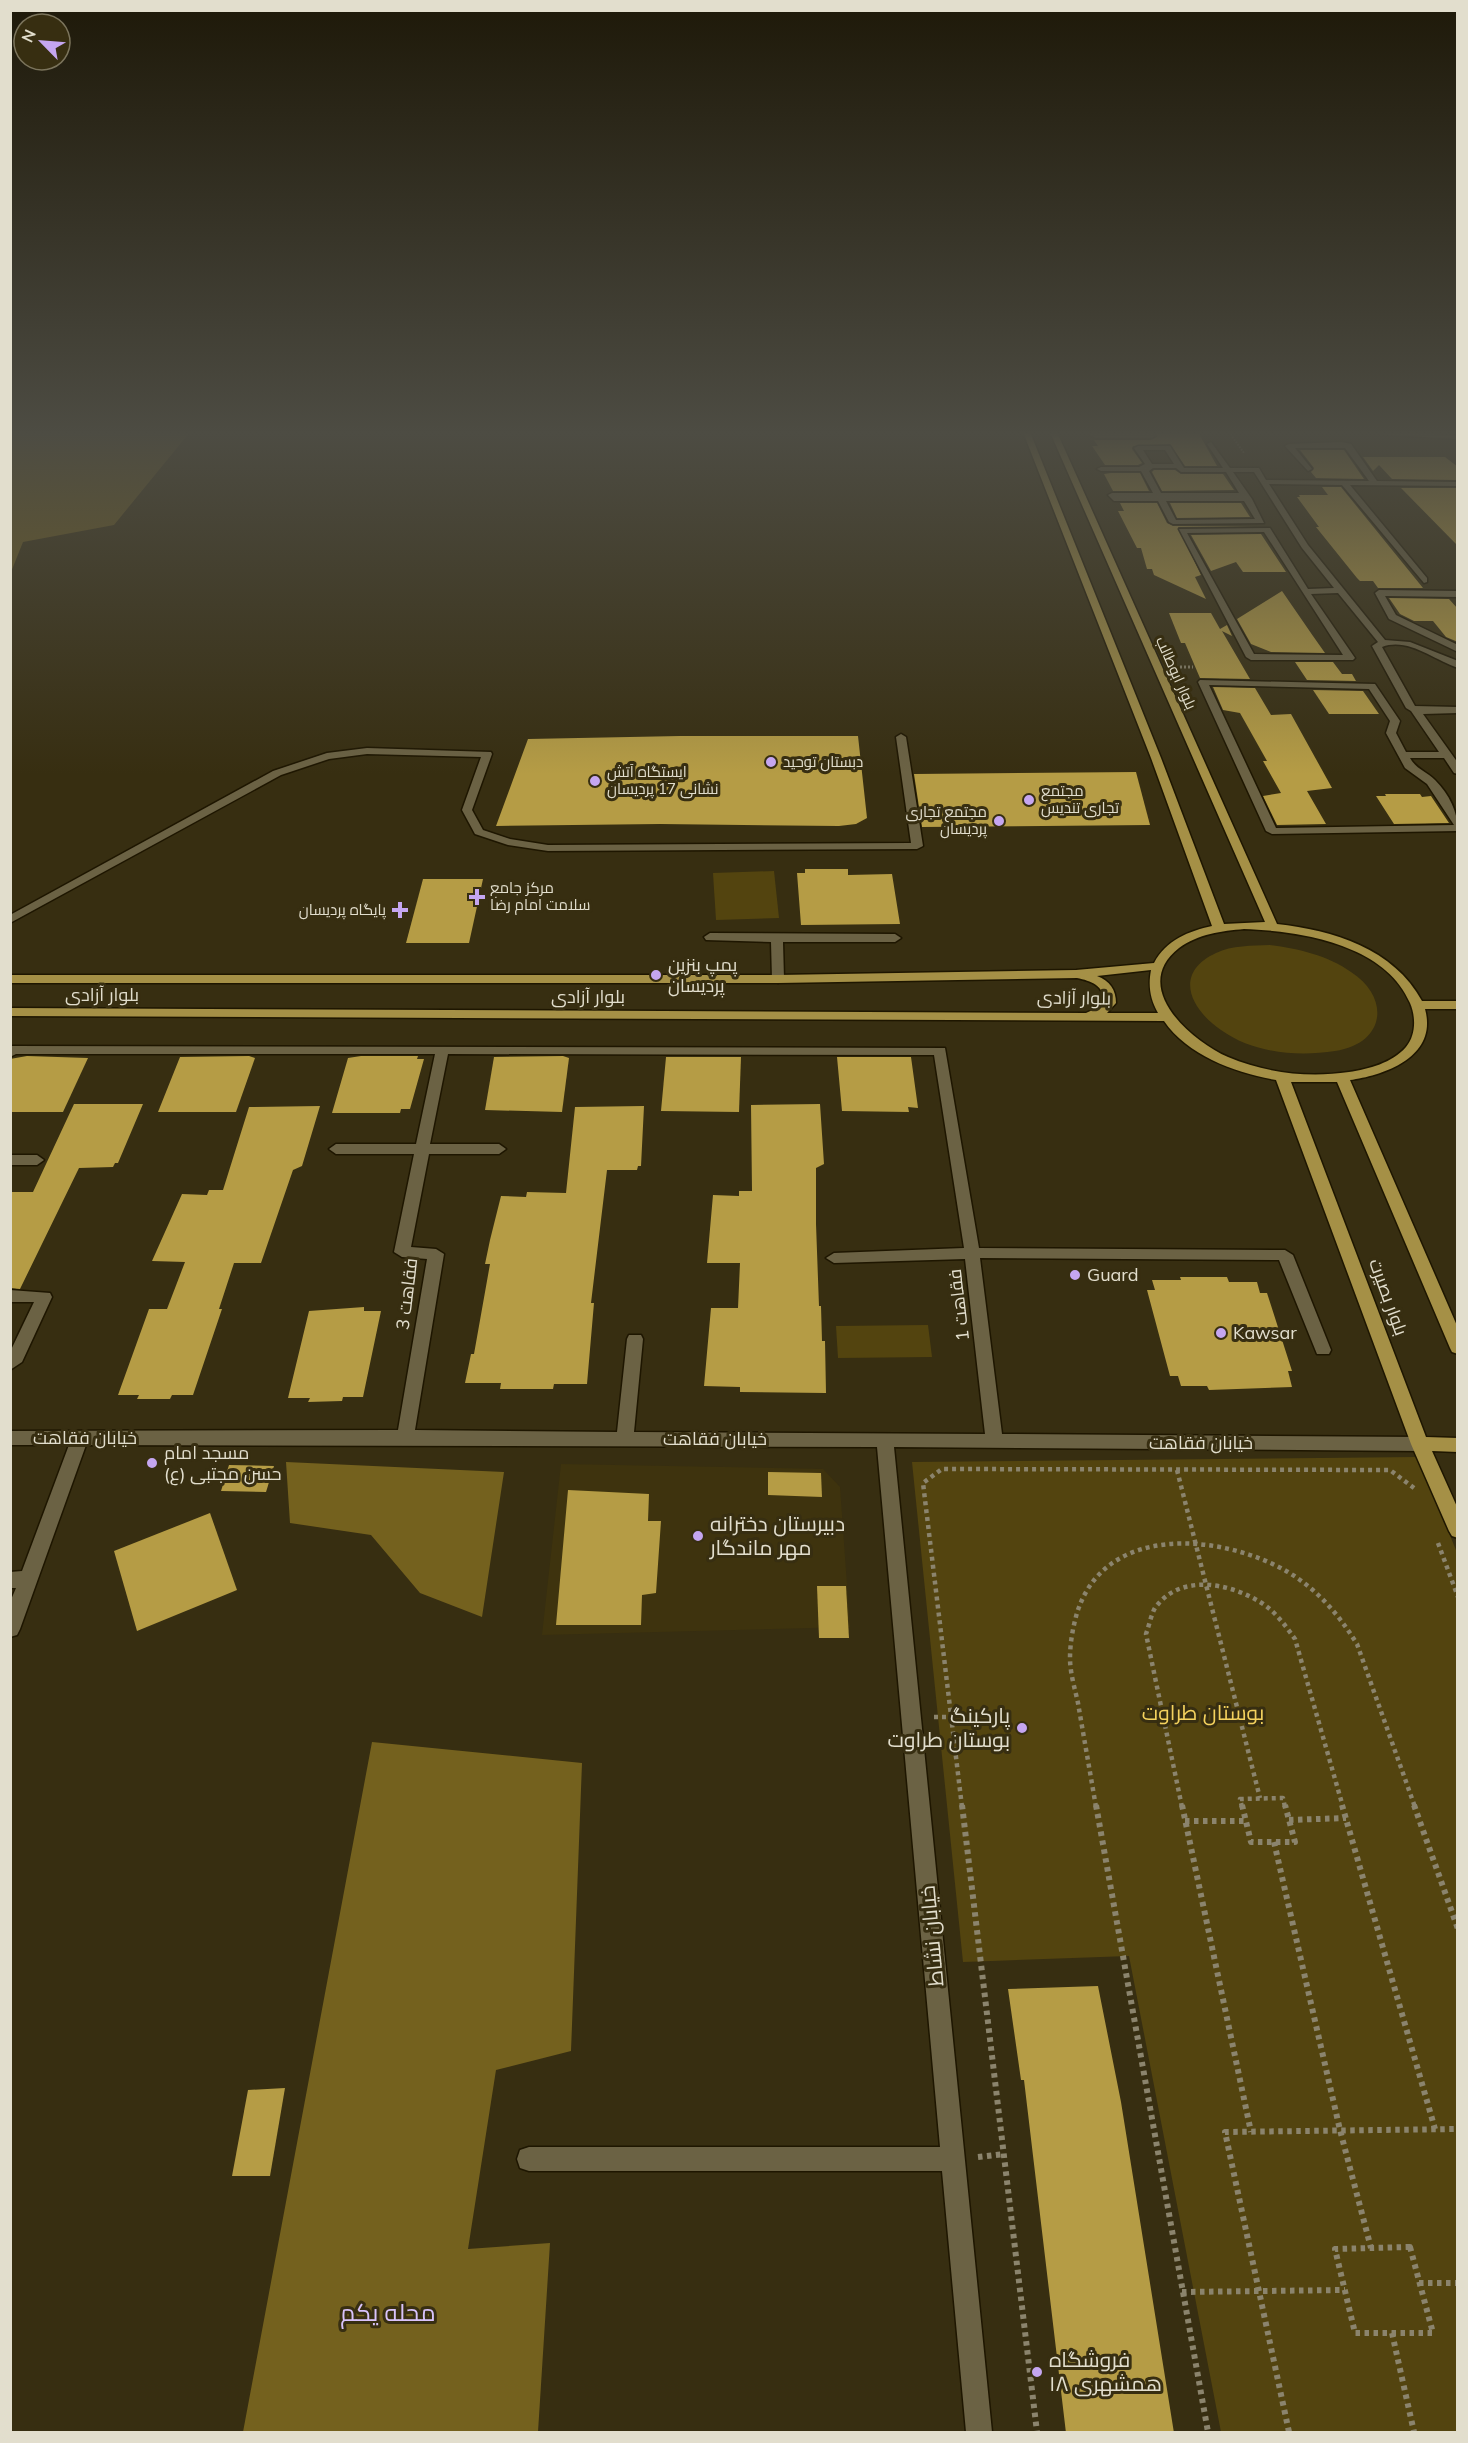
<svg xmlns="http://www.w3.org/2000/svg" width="1468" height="2443" font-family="Mulish,Cairo,sans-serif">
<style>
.built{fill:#3e330e}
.green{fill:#53440f}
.forest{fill:#74611e}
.building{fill:#b59c45}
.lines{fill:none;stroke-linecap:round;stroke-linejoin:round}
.minor-casing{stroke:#1e1600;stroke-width:3}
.major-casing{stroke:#1e1600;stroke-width:3}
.path-far3{stroke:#8b846d;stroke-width:2;stroke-dasharray:1.5 1.5;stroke-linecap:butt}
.path-far2{stroke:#8b846d;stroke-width:3;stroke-dasharray:2 2;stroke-linecap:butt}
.path-far1{stroke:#8b846d;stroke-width:4.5;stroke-dasharray:4 4;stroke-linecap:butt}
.path{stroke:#8b846d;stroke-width:6;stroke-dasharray:4.5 4.5;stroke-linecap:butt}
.minor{fill:#6b6244;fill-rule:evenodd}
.major{fill:#a59046;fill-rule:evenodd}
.poi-dot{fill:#c5a6f0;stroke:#372e11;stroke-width:2}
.labels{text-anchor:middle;stroke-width:6;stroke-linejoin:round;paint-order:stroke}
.far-street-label{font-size:15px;fill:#e2decd;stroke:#372e11}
.far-poi-label{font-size:15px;fill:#e2decd;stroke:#372e11;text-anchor:start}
.poi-label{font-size:18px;fill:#e2decd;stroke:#372e11;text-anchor:start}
.street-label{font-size:18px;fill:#e2decd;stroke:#372e11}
.near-poi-label{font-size:21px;fill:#e2decd;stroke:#372e11;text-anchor:start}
.near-park-label{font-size:21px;fill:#f4d25e;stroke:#372e11}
.near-street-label{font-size:21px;fill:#e2decd;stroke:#372e11}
.near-neighbourhood-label{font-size:24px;fill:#d9c3fb;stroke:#372e11}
</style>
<rect width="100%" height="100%" fill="#372e11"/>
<path class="built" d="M561 1464 823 1469 840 1487 850 1627 542 1635Z"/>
<g class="green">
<path d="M774 871 779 918 716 920 713 873Z"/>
<path d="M1270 945C1299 949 1327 955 1351 972 1392 999 1384 1044 1335 1051 1297 1057 1253 1053 1221 1030 1190 1009 1173 973 1216 953 1232 945 1252 946 1270 945Z"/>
<path d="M928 1325 932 1357 838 1358 836 1326Z"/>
<path d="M1418 1457 1458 1555 1457 2432H1221L1129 1956 963 1962 912 1462Z"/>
</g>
<g class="forest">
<path d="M11 432H190L114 525 23 542 11 572Z"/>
<path d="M286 1462 504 1472 482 1617 420 1593 371 1535 290 1523Z"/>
<path d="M372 1742 582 1763 571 2051 496 2070 468 2249 550 2243 538 2432H243Z"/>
</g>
<g class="building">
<path d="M1156 432H1198L1217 466H1185L1170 444 1133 446 1132 449 1142 463 1138 465H1105L1092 446H1098L1094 440H1151L1157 437Z"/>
<path d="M1300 450H1344L1364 479 1316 478 1311 472 1314 468Z"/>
<path d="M1363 457H1445L1458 467V480L1392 479 1379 465 1373 471Z"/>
<path d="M1154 470H1175L1181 474H1223L1234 490 1162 491 1152 472Z"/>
<path d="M1111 473H1140L1149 491H1113L1104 474Z"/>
<path d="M1322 487H1341L1423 588H1378L1373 581H1360L1357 578 1316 527H1319L1297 497H1300L1299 495H1328Z"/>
<path d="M1401 488H1458V546Z"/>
<path d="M1120 503H1157L1167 523 1173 526H1255L1178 527 1201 575 1195 577 1206 599 1154 575 1152 569H1147L1141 548H1137L1118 511H1124Z"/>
<path d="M1170 503H1241L1250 517 1177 518Z"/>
<path d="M1261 534 1286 572H1243L1236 562 1211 571 1191 535Z"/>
<path d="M1282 591 1313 636 1325 653 1271 652 1251 644 1237 619Z"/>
<path d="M1389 598 1449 599 1458 609V642L1446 637 1433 621H1414L1400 614Z"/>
<path d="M1169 613H1211L1220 629 1227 625 1232 636 1222 631 1250 679 1200 678 1185 643H1181Z"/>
<path d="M1333 662 1342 674H1352L1356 681 1307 680 1295 662Z"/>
<path d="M1213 687 1255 688 1271 715 1291 714 1332 788 1307 791 1326 824 1277 825 1263 796 1281 793 1263 761H1267L1240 713 1223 710Z"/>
<path d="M1313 690 1363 691 1379 714H1329Z"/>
<path d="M680 736H858L867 818 856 824 839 826 660 824 496 826 528 739Z"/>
<path d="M1136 772 1150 825 922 827 914 774Z"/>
<path d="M1385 794H1420L1422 797 1431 796 1449 823 1394 824 1376 796H1386Z"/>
<path d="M805 869H848V875L892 874 900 924 801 925 797 873H805Z"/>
<path d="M423 879H483L469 943H406Z"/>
<path d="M27 1056 88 1058 63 1112H10V1059Z"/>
<path d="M249 1056 255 1058 236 1112H158L180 1057Z"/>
<path d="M361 1056H418L417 1059H424L410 1109H401L400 1113H332L348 1058Z"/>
<path d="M563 1056 569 1058 562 1112 485 1110 494 1057Z"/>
<path d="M666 1057H741L739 1112 661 1111Z"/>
<path d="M837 1057H911L918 1108 908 1107 909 1112 842 1111Z"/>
<path d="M74 1104H143L118 1163H115L113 1167 79 1168 20 1289 10 1288V1192H33Z"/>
<path d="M820 1104 824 1164 816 1168V1224L819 1306H821L822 1341H825L826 1393 740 1392V1387L704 1386 711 1308H738L740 1263H707L713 1195 739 1196V1191H752L751 1105Z"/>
<path d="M320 1106 302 1166 293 1170 261 1263H234L219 1309H222L193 1395H172L170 1399H137L139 1395H118L149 1309H167L185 1262 152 1261 182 1194 207 1195 209 1190H223L249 1107Z"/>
<path d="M644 1106 641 1166H638L637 1170H607L591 1303H594L587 1384H554L553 1389H500L501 1383H465L471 1354H474L490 1264H485L490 1240 501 1196 526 1197 527 1192 566 1193 575 1107Z"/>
<path d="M1180 1277H1227L1229 1282H1257L1260 1293H1267L1292 1371H1288L1292 1387 1209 1390 1207 1386H1181L1178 1376H1170L1147 1290H1155L1152 1280H1181Z"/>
<path d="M364 1307V1311H381L363 1397H343L342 1401 308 1402 310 1398H288L309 1311Z"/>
<path d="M229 1465 274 1466 266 1492 221 1491Z"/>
<path d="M768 1472 821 1473 822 1497 768 1495Z"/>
<path d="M568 1490 649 1494 648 1521H661L656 1593 642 1595 641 1625H556Z"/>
<path d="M210 1513 237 1590 137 1631 114 1551Z"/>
<path d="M817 1586H846L849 1638H819Z"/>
<path d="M1098 1986 1121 2102 1174 2433H1066L1024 2080H1021L1008 1989Z"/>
<path d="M285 2088 270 2176H232L248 2090Z"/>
</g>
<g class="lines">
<defs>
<g id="minor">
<path d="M1083 432H1153L1155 436 1151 438H1096Z"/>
<path d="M1370 432 1458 435V439L1373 434Z"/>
<path d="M1211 442 1230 468H1259L1266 480 1369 481 1345 448H1295L1312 469 1308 471 1285 446 1289 444 1342 442 1351 444 1377 481 1458 482V486L1350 485 1427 578V582L1424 583 1342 485 1269 484 1308 545 1385 640 1410 642 1458 661V668C1434 660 1408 637 1382 647L1415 706 1458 707V713L1423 714 1458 763V774L1454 773 1444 758H1410C1416 769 1427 772 1435 780 1449 794 1458 812 1458 831L1272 834 1266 831 1198 682 1200 680 1375 684 1400 721 1396 733 1406 752H1439L1411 711 1406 708 1372 646 1378 642 1338 593 1311 594 1355 658 1353 660H1251L1246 657 1179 529 1270 528 1308 589 1334 588 1302 548 1254 472H1233L1252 499 1264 523 1173 524 1169 522 1158 501H1114L1108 495 1112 493H1153L1141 471H1101L1097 469 1101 467H1139L1145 464 1134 448 1138 446H1170L1184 468H1223L1207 444ZM1143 450H1165L1174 464H1152ZM1153 468H1176L1181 472H1226L1239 493H1161L1149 471ZM1166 501H1244L1255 519 1176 520ZM1264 532 1343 655 1254 654 1187 533ZM1209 685 1369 689 1390 721 1386 733 1405 768 1427 784 1454 825 1276 828Z"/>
<path d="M1379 590 1458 591V597L1385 596 1396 615 1458 645V652L1389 619 1375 593Z"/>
<path d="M901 734 906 737 923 846 917 849 548 851 508 845 475 834 462 810 481 757 367 754 329 759 281 775 10 923V915L273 771 327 753 367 748 491 752 492 754 472 810 483 830 510 839 548 845 911 843 896 737Z"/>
<path d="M710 933 895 934 901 938 895 942H783L784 979 778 983 772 979 771 942 706 940 704 937Z"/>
<path d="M10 1046 945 1048 979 1248 1285 1250 1293 1255 1331 1350 1329 1354H1317L1279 1260 980 1258 1002 1434 1420 1437 1426 1439 1429 1444 1426 1449 1420 1451 894 1447 992 2432H966L942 2171H529L520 2168 517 2159 520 2150 529 2147H940L877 1447 86 1445 20 1629 17 1635 10 1637V1602L16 1588H10V1572L22 1571 69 1445H10V1431L398 1430 427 1259 402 1257 394 1252 414 1154H336L329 1149 336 1144H416L435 1054H16L10 1057ZM448 1054 934 1055 964 1248 834 1253 826 1258 834 1263 965 1259 985 1434 634 1432 643 1339 641 1335H629L627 1339 617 1432 415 1430 444 1254 436 1249 411 1247 429 1154H499L506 1149 499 1144H430Z"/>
<path d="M10 1155H37L44 1160 37 1165H10Z"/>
<path d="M10 1290 50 1293 52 1297 22 1362 10 1370V1352L34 1302H10Z"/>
</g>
<path id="major" d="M1023 432H1030L1161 758 1224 924 1265 922 1050 432H1057L1277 924C1333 930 1394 949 1422 1001H1458V1009H1425C1438 1056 1386 1075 1350 1080L1458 1328V1354L1452 1352 1450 1348 1337 1082H1291L1426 1437 1458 1438V1452L1432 1451 1458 1509V1538L1452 1536 1449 1531 1411 1444 1276 1080C1236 1073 1188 1056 1164 1021L10 1016V1008L1086 1013 1097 1008 1104 1002C1104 985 1091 981 1077 978L778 983H10V975H778L1076 970 1154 963C1166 940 1189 931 1212 926L1151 758ZM1244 929C1300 931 1385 944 1410 1003 1416 1017 1416 1035 1406 1047 1392 1063 1369 1069 1349 1072 1308 1078 1266 1073 1228 1057 1191 1041 1129 987 1179 948 1198 934 1222 931 1244 929ZM1151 970C1148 986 1150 999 1158 1013H1107L1116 1003C1116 990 1110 981 1097 976Z"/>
</defs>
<use href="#minor" class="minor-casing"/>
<use href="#major" class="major-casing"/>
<path class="path-far3" d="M1229 432 1244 453"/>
<path class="path-far2" d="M1176 667H1193"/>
<g class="path-far1">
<path d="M1177 1470 1260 1798"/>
<path d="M1438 1543 1458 1597"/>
<path d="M934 1717H951"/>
<path d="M962 1807 923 1483 942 1469 1390 1470 1414 1488"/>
<path d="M1096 1807C1090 1772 1084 1738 1078 1703 1075 1689 1070 1673 1070 1658 1070 1643 1073 1627 1077 1613 1105 1522 1223 1534 1288 1572 1318 1590 1339 1615 1357 1644L1415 1807"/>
<path d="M1182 1807 1146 1634C1149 1626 1151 1615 1155 1608 1180 1573 1229 1583 1260 1602 1275 1611 1285 1625 1295 1639L1343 1807"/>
<path d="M1242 1807 1240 1799 1283 1798 1285 1807"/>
</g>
<g class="path">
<path d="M962 1805 1037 2432"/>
<path d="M1096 1805 1208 2432"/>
<path d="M1182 1805 1251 2132"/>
<path d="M1242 1805 1251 1842H1295L1285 1805"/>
<path d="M1342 1805 1435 2129"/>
<path d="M1414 1805 1458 1929"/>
<path d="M1289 1820 1346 1818"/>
<path d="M1185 1821H1246"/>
<path d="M1274 1842 1340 2130 1371 2248"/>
<path d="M978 2157 1004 2154"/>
<path d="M1410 2247 1433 2333H1355L1335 2249Z"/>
<path d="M1419 2283H1458"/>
<path d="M1182 2292 1345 2290"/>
<path d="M1392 2333 1414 2432"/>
<path d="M1289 2432 1225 2132 1458 2129"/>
</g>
<use href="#minor" class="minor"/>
<use href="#major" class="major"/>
</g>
<linearGradient id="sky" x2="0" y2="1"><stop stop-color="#1e1909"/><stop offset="0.56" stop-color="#4d4c43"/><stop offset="1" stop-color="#4d4c43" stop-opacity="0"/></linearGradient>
<rect width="1468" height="774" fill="url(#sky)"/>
<g class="poi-dot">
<circle cx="771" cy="762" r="6"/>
<circle cx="595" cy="781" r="6"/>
<circle cx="1029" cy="800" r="6"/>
<circle cx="999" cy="821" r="6"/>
<path d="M474 888h6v6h6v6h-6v6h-6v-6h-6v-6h6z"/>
<path d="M397 901h6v6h6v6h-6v6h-6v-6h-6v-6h6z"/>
<circle cx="656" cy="975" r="6"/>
<circle cx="1075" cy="1275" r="6"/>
<circle cx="1221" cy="1333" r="6"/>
<circle cx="152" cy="1463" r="6"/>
<circle cx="698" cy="1536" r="6"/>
<circle cx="1022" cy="1728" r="6"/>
<circle cx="1037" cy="2372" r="6"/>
</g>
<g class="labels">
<g class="far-street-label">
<text transform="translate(1176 673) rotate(66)" y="5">بلوار ابوطالب</text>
</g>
<g class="far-poi-label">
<text x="783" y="767">دبستان توحید</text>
<text x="607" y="777">ایستگاه آتش<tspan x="607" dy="17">نشانی 17 پردیسان</tspan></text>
<text x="1041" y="796">مجتمع<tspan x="1041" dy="17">تجاری تندیس</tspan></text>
<text x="987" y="817" text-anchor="end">مجتمع تجاری<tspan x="987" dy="17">پردیسان</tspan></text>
<text x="490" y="893">مرکز جامع<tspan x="490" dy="17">سلامت امام رضا</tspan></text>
<text x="386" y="915" text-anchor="end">پایگاه پردیسان</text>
</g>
<g class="poi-label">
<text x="668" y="971">پمپ بنزین<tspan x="668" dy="21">پردیسان</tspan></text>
<text x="1087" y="1281">Guard</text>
<text x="1233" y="1339">Kawsar</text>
<text x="164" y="1459">مسجد امام<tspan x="164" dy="21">حسن مجتبی (ع)</tspan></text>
</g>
<g class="street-label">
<text x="102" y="1001">بلوار آزادی</text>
<text x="588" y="1003">بلوار آزادی</text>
<text transform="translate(1074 998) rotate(1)" y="6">بلوار آزادی</text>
<text transform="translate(407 1294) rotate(-83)" y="6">فقاهت 3</text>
<text transform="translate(1388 1297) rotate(70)" y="6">بلوار بصیرت</text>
<text transform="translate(959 1305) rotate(-97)" y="6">فقاهت 1</text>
<text x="85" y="1444">خیابان فقاهت</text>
<text x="715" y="1445">خیابان فقاهت</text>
<text x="1201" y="1449">خیابان فقاهت</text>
</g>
<g class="near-poi-label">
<text x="710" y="1531">دبیرستان دخترانه<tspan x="710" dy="24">مهر ماندگار</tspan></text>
<text x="1010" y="1723" text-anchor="end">پارکینگ<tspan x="1010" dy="24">بوستان طراوت</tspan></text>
<text x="1049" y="2367">فروشگاه<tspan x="1049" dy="24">همشهری ۱۸</tspan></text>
</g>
<g class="near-park-label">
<text x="1203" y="1720">بوستان طراوت</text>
</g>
<g class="near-street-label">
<text transform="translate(932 1936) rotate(-95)" y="7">خیابان نشاط</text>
</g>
<g class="near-neighbourhood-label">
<text x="388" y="2321">محله یکم</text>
</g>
</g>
<rect width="1468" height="2443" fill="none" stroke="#e2decd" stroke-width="24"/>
<g transform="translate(42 42) rotate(295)"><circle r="28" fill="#372e11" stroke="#7b745c" stroke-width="1.5"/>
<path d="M0-4.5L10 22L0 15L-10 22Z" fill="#c5a6f0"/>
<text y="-9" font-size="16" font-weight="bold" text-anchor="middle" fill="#e2decd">N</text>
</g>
</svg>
